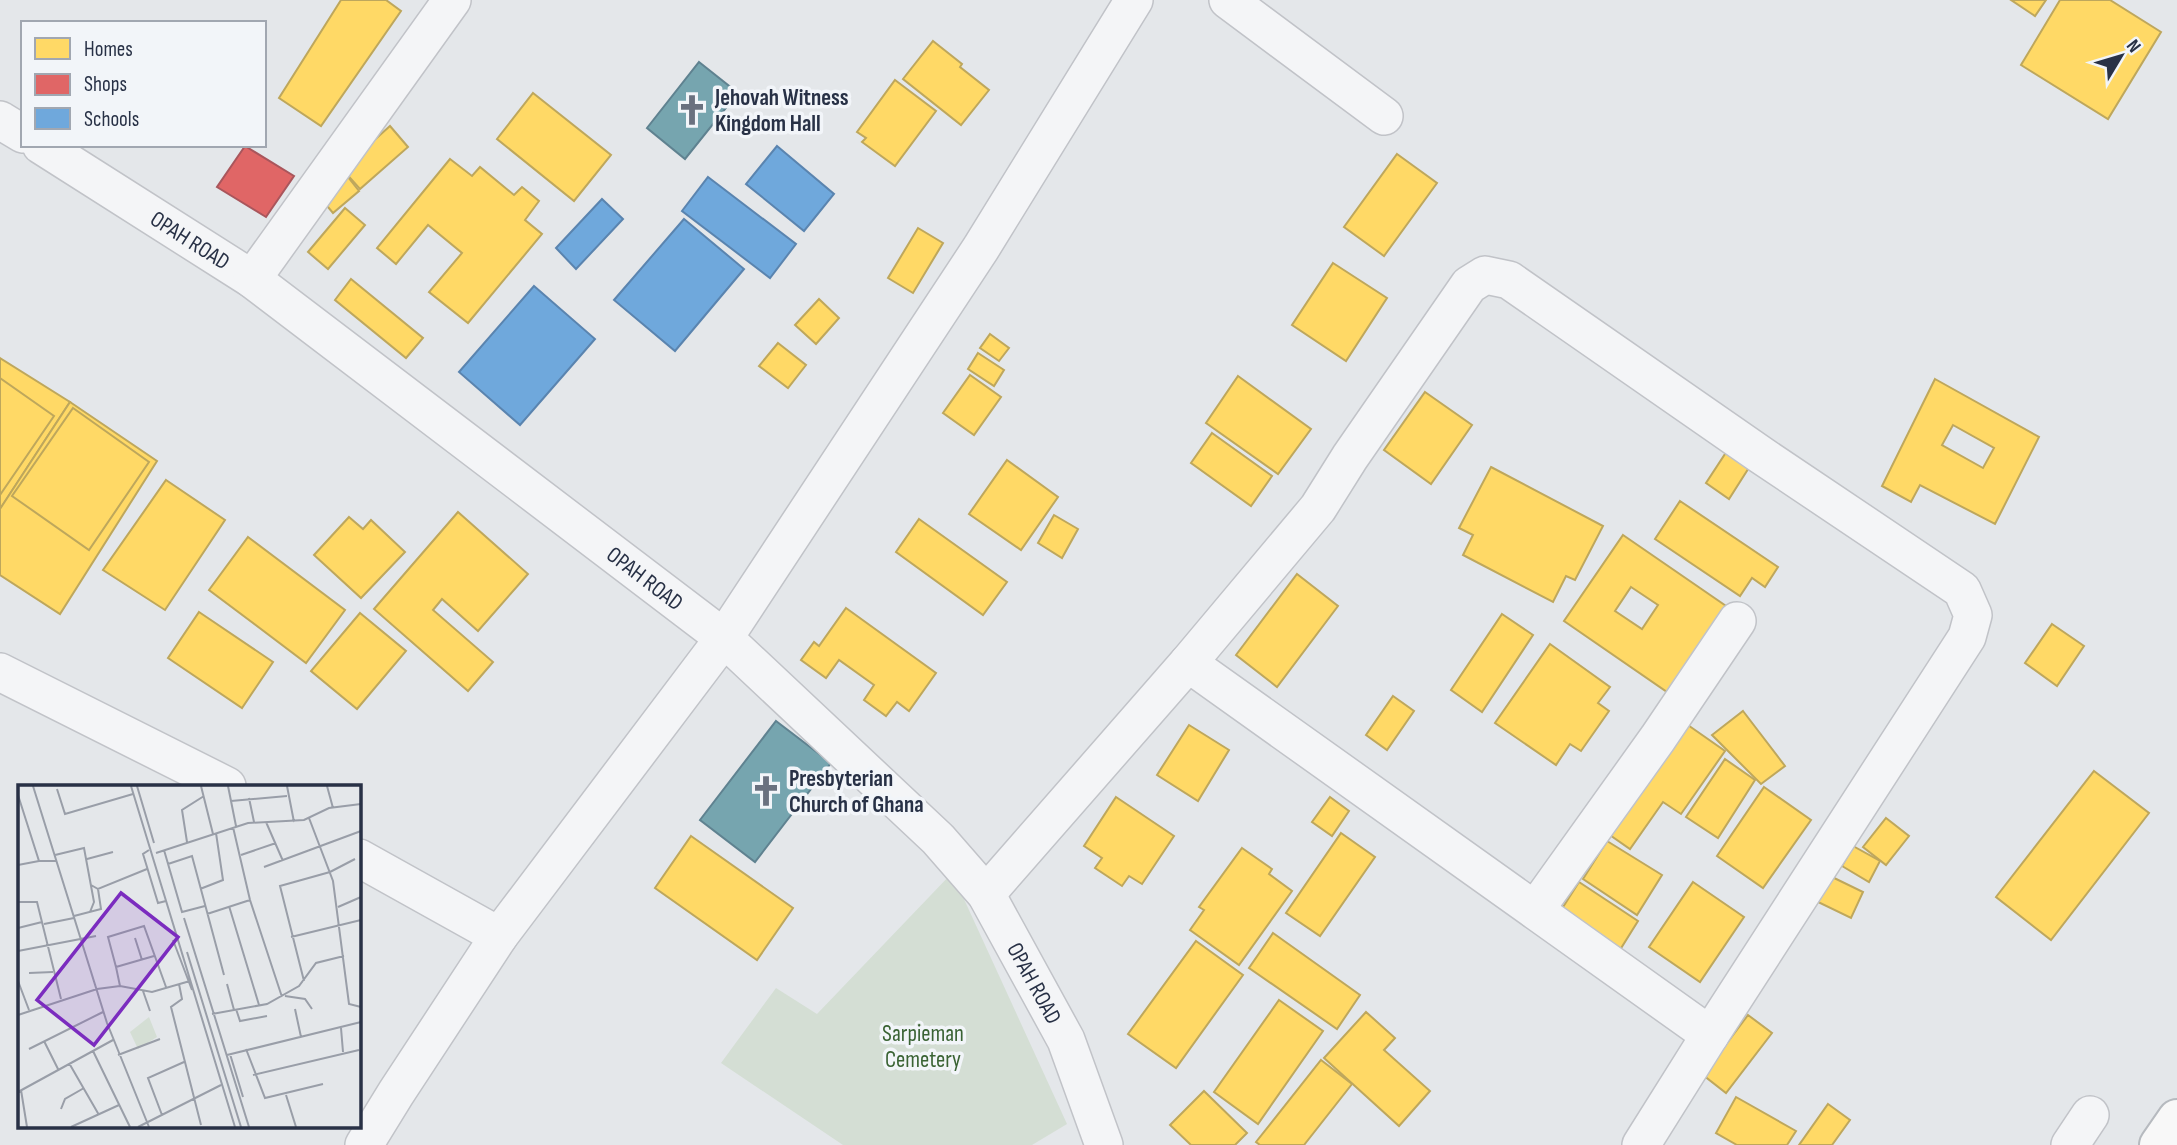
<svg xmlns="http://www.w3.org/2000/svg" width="2177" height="1145" font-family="'Sofia Sans Condensed',sans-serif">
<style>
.green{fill:#d4ded4}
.homes{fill:#ffd966;stroke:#bea75c;stroke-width:2;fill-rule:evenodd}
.shops{fill:#e06666;stroke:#a9565c;stroke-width:2}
.schools{fill:#6fa8dc;stroke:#5a84af;stroke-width:2}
.public{fill:#76a5af;stroke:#5f8290;stroke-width:2}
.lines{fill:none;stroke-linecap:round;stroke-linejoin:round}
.minor-casing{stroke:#c1c3c8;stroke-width:40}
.trunk-casing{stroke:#b6babf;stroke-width:42}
.minor{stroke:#f4f5f7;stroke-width:37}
.trunk{stroke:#f8f8f8;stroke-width:38}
.labels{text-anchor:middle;stroke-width:7;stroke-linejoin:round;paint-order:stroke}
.poi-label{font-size:23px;font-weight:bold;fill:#283146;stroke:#f2f5f9;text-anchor:start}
.street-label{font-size:23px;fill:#283146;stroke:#f2f5f9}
.park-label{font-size:23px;fill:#3a6334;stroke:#f2f5f9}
.inset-road{fill:none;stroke:#999ea8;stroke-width:2}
.view{fill:#7b2cbf;fill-opacity:0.15;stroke:#7b2cbf;stroke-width:3.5}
.inset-edge{fill:none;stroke:#283146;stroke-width:3.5}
</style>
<rect width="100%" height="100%" fill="#e4e7ea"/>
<path class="green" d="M952 873 1067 1124 1032 1145H843L721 1063 776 988 817 1014Z"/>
<g class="homes">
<path d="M341 0H386L401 11 321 126 279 98Z"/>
<path d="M2011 0H2046L2035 16Z"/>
<path d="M2060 0H2110L2161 32 2108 119 2021 65Z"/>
<path d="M933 41 962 64 960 67 989 90 961 125 903 79Z"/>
<path d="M895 80 936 111 895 166 862 142 866 138 857 132Z"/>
<path d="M533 93 611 155 574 201 497 139Z"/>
<path d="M390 126 408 147 360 189 342 169Z"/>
<path d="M1397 154 1437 183 1384 256 1344 227Z"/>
<path d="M450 159 472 176 480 167 514 195 522 187 539 201 525 220 542 234 468 323 429 292 462 253 428 225 396 264 377 248Z"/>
<path d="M344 172 359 191 333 213 317 194Z"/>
<path d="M345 208 365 225 328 269 308 252Z"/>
<path d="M918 228 943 243 913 293 888 278Z"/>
<path d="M1333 263 1387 298 1346 361 1292 325Z"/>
<path d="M351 279 423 338 406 358 335 300Z"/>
<path d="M819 299 839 318 816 344 795 325Z"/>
<path d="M990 334 1009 348 999 361 980 348Z"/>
<path d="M778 343 806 365 788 388 759 366Z"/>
<path d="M978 353 1004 370 994 386 968 369Z"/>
<path d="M0 358 70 402 0 509Z"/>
<path d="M970 375 1001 397 974 435 943 413Z"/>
<path d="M1238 376 1311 429 1278 474 1206 423Z"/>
<path d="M0 378 54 416 0 495Z"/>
<path d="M1935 379 2039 437 1995 524 1920 485 1911 502 1882 486ZM1953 425 1994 448 1983 468 1942 445Z"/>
<path d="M1425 392 1472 425 1431 484 1384 450Z"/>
<path d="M70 402 157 461 60 614 0 575V509Z"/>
<path d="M73 408 149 462 89 550 12 496Z"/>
<path d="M1212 433 1272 476 1251 506 1191 463Z"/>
<path d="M1727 451 1750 466 1729 499 1706 483Z"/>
<path d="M1007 460 1058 497 1021 550 969 514Z"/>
<path d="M1491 467 1603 526 1575 580 1566 576 1553 602 1463 555 1473 535 1459 528Z"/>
<path d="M166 480 225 520 165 610 103 570Z"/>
<path d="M1680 501 1778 567 1765 587 1752 578 1740 596 1655 539Z"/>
<path d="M458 512 528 574 478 631 442 599 433 610 493 662 468 691 374 609Z"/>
<path d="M1054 515 1078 529 1062 558 1038 543Z"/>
<path d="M349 517 363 529 371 520 405 552 361 598 314 555Z"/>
<path d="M919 519 1007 582 983 615 896 552Z"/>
<path d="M1623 535 1729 608 1670 694 1564 621ZM1631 587 1658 605 1642 629 1615 611Z"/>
<path d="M248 537 345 610 306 663 209 590Z"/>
<path d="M1297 574 1338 606 1277 687 1236 655Z"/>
<path d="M846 608 936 673 909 711 897 702 886 716 864 700 874 685 839 660 826 678 801 660 814 642 819 646Z"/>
<path d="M199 612 273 662 242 708 168 658Z"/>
<path d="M360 613 406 651 357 709 311 671Z"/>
<path d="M1502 614 1533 635 1482 712 1451 690Z"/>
<path d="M2052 624 2084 646 2057 686 2025 663Z"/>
<path d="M1550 644 1610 687 1598 703 1609 711 1581 751 1570 744 1556 765 1495 723Z"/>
<path d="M1393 696 1414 711 1387 750 1366 735Z"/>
<path d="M1743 711 1785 766 1761 784 1712 735Z"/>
<path d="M1685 723 1725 751 1681 814 1663 802 1630 849 1607 833Z"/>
<path d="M1189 725 1229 750 1198 801 1157 775Z"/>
<path d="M1725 759 1755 780 1718 838 1686 817Z"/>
<path d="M2094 771 2149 813 2051 940 1996 897Z"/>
<path d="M1764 787 1811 820 1763 888 1717 856Z"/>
<path d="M1116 797 1174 836 1142 884 1129 876 1122 886 1095 868 1102 858 1084 846Z"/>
<path d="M1330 797 1349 811 1332 836 1312 822Z"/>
<path d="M1886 818 1909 836 1886 865 1863 847Z"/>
<path d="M1341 833 1375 857 1320 936 1286 913Z"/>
<path d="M691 836 793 908 757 960 655 888Z"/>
<path d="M1607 841 1662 875 1637 915 1583 879Z"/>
<path d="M1853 846 1880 861 1869 882 1842 866Z"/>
<path d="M1242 848 1272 869 1269 874 1292 891 1239 965 1190 930 1204 910 1199 907Z"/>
<path d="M1828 875 1863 892 1851 918 1816 901Z"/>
<path d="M1579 882 1638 921 1618 953 1558 915Z"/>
<path d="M1693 882 1744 917 1700 982 1649 947Z"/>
<path d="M1273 933 1360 995 1337 1029 1249 968Z"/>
<path d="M1196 941 1243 975 1176 1068 1128 1034Z"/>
<path d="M1279 1000 1323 1031 1258 1124 1214 1092Z"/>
<path d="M1366 1012 1395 1038 1384 1050 1430 1091 1399 1126 1324 1058Z"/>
<path d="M1748 1015 1772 1033 1726 1093 1703 1075Z"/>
<path d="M1321 1060 1352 1084 1304 1145H1260L1256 1142Z"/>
<path d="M1204 1091 1247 1133 1235 1145H1191L1170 1125Z"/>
<path d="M1736 1097 1796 1131 1787 1145H1737L1716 1133Z"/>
<path d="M1828 1104 1850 1120 1832 1145H1799Z"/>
</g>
<path class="shops" d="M245 146 294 176 266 217 217 187Z"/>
<g class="schools">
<path d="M777 146 834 194 804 231 746 184Z"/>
<path d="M708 177 796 244 770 278 682 211Z"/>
<path d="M602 199 623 219 576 269 556 248Z"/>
<path d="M684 219 744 269 675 351 614 300Z"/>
<path d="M534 286 595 339 520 425 459 372Z"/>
</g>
<g class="public">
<path d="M699 62 738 93 685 159 647 128Z"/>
<path d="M776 721 831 763 755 862 700 820Z"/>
</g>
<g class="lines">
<defs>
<g id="minor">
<path d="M1228 0 1384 116"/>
<path d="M0 120 23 134"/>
<path id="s1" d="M41 145 252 279 724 638 938 839 986 894 1066 1040 1104 1145"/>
<path d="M252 279 452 0"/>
<path d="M1188 663 1318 508 1350 457 1469 285 1485 275 1509 280 1761 455 1962 590 1973 615 1967 637 1710 1035 1641 1145"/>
<path d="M0 672 227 786"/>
<path d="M359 858 499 936"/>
<path d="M986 894 1188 663 1710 1035"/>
<path d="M1535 910 1658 738 1737 621"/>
<path d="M364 1145 396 1093 499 936 724 638 981 248 1134 0"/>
<path d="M2070 1145 2090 1115"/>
</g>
<path id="trunk" d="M2159 1145 2177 1119"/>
</defs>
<use href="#minor" class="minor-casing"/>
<use href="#trunk" class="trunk-casing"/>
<use href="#minor" class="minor"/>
<use href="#trunk" class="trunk"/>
</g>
<defs>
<symbol id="church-bare" viewBox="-9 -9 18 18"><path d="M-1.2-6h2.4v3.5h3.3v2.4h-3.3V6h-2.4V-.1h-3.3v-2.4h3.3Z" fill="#6a717f" stroke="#f2f5f9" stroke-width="2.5" paint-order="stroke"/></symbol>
</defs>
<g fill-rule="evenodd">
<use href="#church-bare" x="670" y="88" width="44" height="44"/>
<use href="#church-bare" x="744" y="769" width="44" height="44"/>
</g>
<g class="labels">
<g class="poi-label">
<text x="715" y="105">Jehovah Witness<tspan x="715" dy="26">Kingdom Hall</tspan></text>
<text x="789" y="786">Presbyterian<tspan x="789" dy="26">Church of Ghana</tspan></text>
</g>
<g class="street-label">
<text dy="8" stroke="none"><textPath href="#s1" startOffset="177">OPAH ROAD</textPath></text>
<text dy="8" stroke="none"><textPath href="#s1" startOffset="744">OPAH ROAD</textPath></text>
<text dy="8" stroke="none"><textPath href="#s1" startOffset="1311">OPAH ROAD</textPath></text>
</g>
<g class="park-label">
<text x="923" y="1041">Sarpieman<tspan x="923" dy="26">Cemetery</tspan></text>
</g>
</g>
<g transform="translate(18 785)">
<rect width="343" height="343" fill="#e4e7ea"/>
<path d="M131 232 139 252 120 264 112 247Z" fill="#d4ded4"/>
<path class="inset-road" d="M15 1 89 238 131 342M113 1 217 342M119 1 136 58M183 1 195 49M210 1 218 41M269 1 276 37M309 1 315 23M39 4 47 29 115 9M0 10 21 76H39M231 13 236 37M213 16 269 11M291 33 315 96 331 219 343 222M248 37 265 76M215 42 232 115 264 212M169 57 164 25 186 11M131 65 125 69 140 118 148 116M146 65 164 127 187 121M138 68 230 38 286 35 311 23 343 19M37 70 66 63 76 117 72 127M223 70 258 58M69 74 95 67M150 79 174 71 206 190M0 80 21 76M246 82 343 46M73 100 80 104 129 84M182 104 205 95 198 48M0 117H19L43 214M211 121 241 220M320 122 343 112M189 129 232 115M56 131 83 124 80 104M166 133 231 342M26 139 56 133M0 143 24 137M273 152 343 135M117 153 124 175M155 155 174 205M0 166 78 151M169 167 223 342M98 182 90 152 126 141 148 202M11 188 35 187M0 196 11 225M286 196 262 101 312 87 337 74M161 199 164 214 153 222 183 340M209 199 216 225M102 201 98 182 136 171M125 206 132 226M267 211 287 214 294 224M218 224 222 236 249 231M277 224 283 252M194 229 249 219 281 201 298 178 326 171M0 230 79 204 102 201 134 207 172 196M323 243 325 267M26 256 40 284M11 264 85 227M228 264 247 313 305 299M75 266 112 342M212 269 225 312M100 270 142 254M209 270 343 237M51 278 81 330M235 290 341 265M3 305 9 342M0 307 95 255M268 310 278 342M43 324 47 314 66 303M144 330 130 293 166 277M53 342 101 320M120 342 203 300"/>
<path class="view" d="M103 108 160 152 76 260 19 215Z"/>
<rect width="343" height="343" class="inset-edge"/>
</g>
<rect x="21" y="21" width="245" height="126" fill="#f2f5f9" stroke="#a1a7b1" stroke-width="2"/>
<rect x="35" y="38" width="35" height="21" fill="#ffd966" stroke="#a1a7b1" stroke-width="2"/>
<text x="84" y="56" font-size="21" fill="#283146">Homes</text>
<rect x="35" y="74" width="35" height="21" fill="#e06666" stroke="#a1a7b1" stroke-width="2"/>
<text x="84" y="91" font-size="21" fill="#283146">Shops</text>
<rect x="35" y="108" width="35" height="21" fill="#6fa8dc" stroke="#a1a7b1" stroke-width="2"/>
<text x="84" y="126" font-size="21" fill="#283146">Schools</text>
<g transform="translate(2121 56) rotate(52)" stroke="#f2f5f9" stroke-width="5" paint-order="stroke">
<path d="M0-5L12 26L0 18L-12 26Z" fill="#283146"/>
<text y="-10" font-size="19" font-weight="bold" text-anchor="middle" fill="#283146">N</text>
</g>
</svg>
